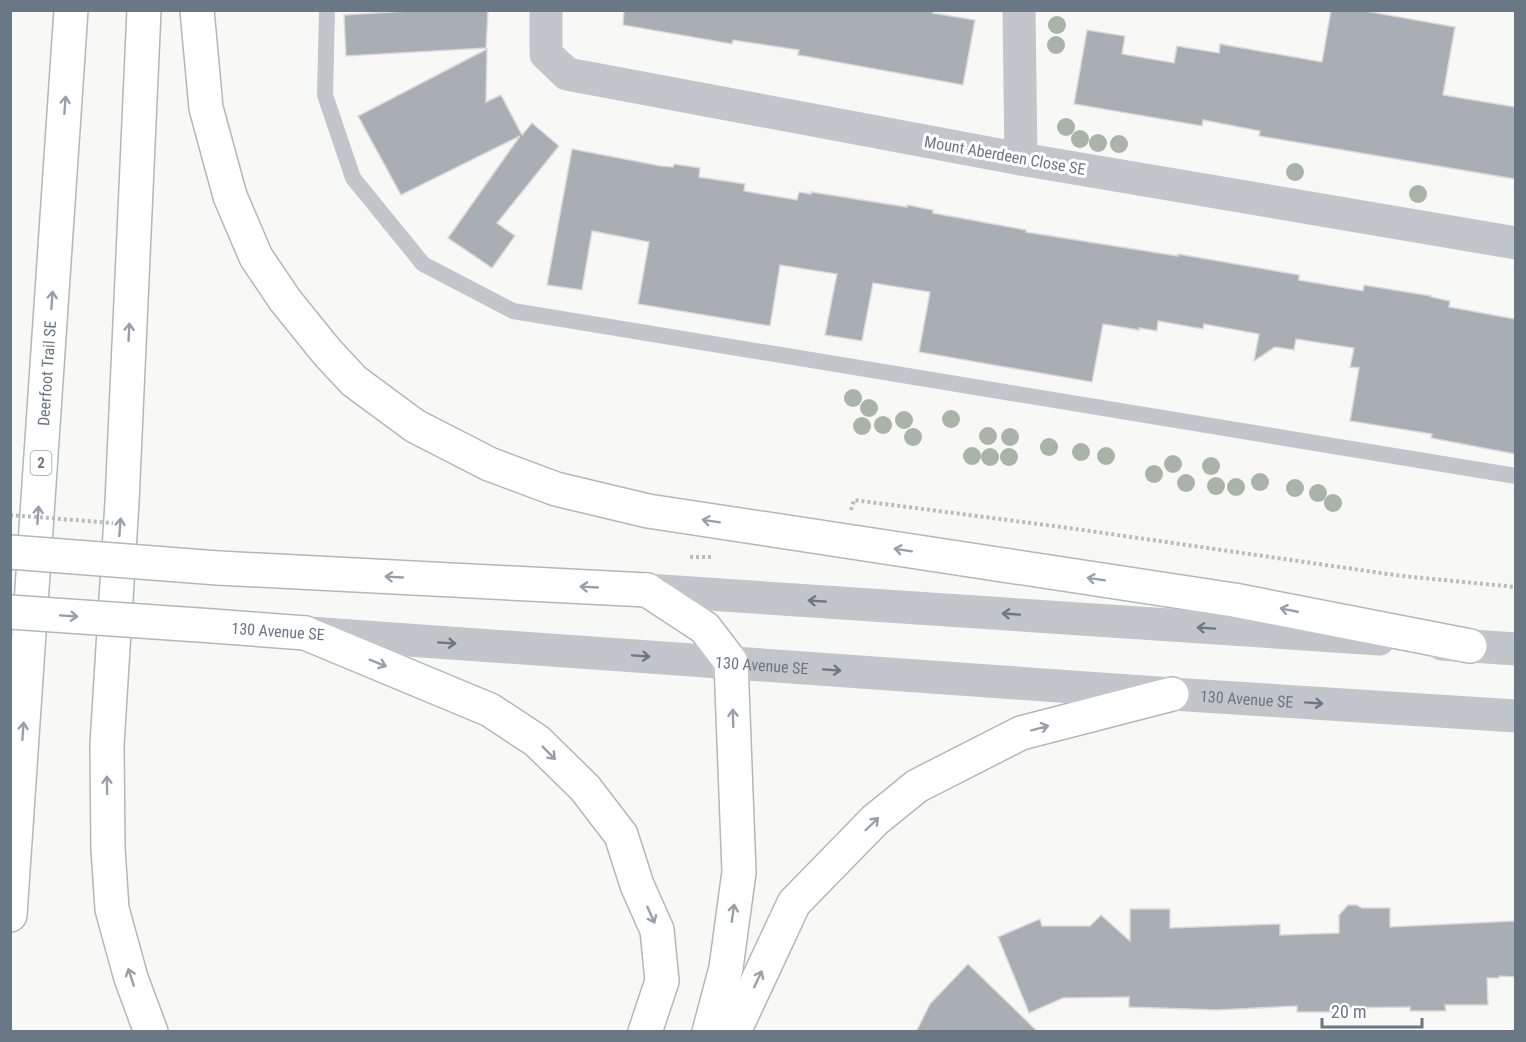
<svg xmlns="http://www.w3.org/2000/svg" width="1526" height="1042" font-family="'Roboto Condensed',sans-serif">
<style>
.building{fill:#a8aeb4;stroke:#dadad8;stroke-width:1.5}
.lines{fill:none;stroke-linecap:round;stroke-linejoin:round}
.secondary-casing{stroke:#b2b7bc;stroke-width:36}
.motorway-casing{stroke:#b3b7ba;stroke-width:36}
.path{stroke:#babdbf;stroke-width:4;stroke-dasharray:3 3;stroke-linecap:butt}
.service{stroke:#c2c5c9;stroke-width:16}
.minor{stroke:#c2c5c9;stroke-width:33}
.tertiary{stroke:#c2c5c9;stroke-width:33}
.secondary{stroke:#fff;stroke-width:33}
.motorway{stroke:#fff;stroke-width:33}
.secondary-bridge-casing{stroke:#b2b7bc;stroke-width:36;stroke-linecap:butt}
.path-bridge{stroke:#babdbf;stroke-width:4;stroke-dasharray:3 3;stroke-linecap:butt}
.secondary-bridge{stroke:#fff;stroke-width:33}
.tree{fill:#aab3a8}
.oneway{stroke:#97a0a9}
.oneway2{stroke:#6a7784}
.labels{text-anchor:middle;stroke-width:6;stroke-linejoin:round;paint-order:stroke}
.shield{fill:#fff;stroke:#97a0a9;stroke-width:1.5}
.shield-label{font-size:15px;font-weight:bold;fill:#6a7784}
.street-label{font-size:16px;fill:#6a7784;stroke:#fff}
</style>
<rect width="100%" height="100%" fill="#f8f8f6"/>
<g class="building">
<path d="M423 10H488L486 48 346 56 344 15Z"/>
<path d="M624 10H933V13L975 20 963 85 798 55 799 50 733 40 732 44 623 25Z"/>
<path d="M1331 10H1360L1455 27 1443 95 1515 107V179L1259 136 1260 131 1203 120 1202 126 1074 104 1087 30 1125 36 1122 54 1174 63 1177 46 1219 53 1220 44 1322 62Z"/>
<path d="M487 49 486 102 501 95 522 135 532 123 559 146 497 223 515 236 492 268 448 238 520 136 401 195 358 116Z"/>
<path d="M572 149 661 166 673 167 674 164 700 168 699 177 745 184 744 191 797 200 799 192 811 194V192L907 207V205L933 210V213L1026 230V232L1178 256V254L1299 275V280L1363 291 1364 285 1431 296V297L1450 301 1449 307 1515 319V454L1431 438 1432 434 1350 421 1359 368 1350 367 1354 348 1296 339 1294 350 1275 347 1254 361 1259 334 1204 324 1203 329 1158 321 1157 331 1139 328V330L1103 324 1092 382 919 352 930 292 873 283 862 341 825 335 837 274 780 265 770 326 638 304 649 242 592 231 582 290 547 285Z"/>
<path d="M1348 905H1357L1362 908H1390V927L1515 921V977L1499 976V978H1487L1488 1005H1445L1446 1011H1410V1007L1333 1008V1012H1297V1006L1218 1010 1129 1007V997L1063 998 1029 1013 998 937 1040 919 1042 926H1090L1101 915 1130 941V909H1170V928L1280 924V935L1339 933V915Z"/>
<path d="M968 964 1038 1032H916L930 1004Z"/>
</g>
<g class="lines">
<defs>
<g id="secondary">
<path d="M218 568 647 590"/>
<path d="M213 626 305 633"/>
</g>
<g id="motorway">
<path d="M144 10 122 502 107 745 108 849 112 909 131 978 151 1032"/>
<path d="M197 10 206 108 230 196 256 257 285 300 327 352 354 381 415 426 489 464 556 489 648 511 1234 600 1470 646"/>
<path d="M647 590 705 628 731 662 739 872 726 968 709 1032"/>
<path d="M305 633 490 710 537 741 585 788 621 835 637 885 657 930 662 981 645 1032"/>
<path id="s2" d="M10 915 71 10"/>
<path d="M732 1032 738 1023 794 903 875 820 917 786 1021 733 1172 694"/>
</g>
</defs>
<use href="#secondary" class="secondary-casing"/>
<use href="#motorway" class="motorway-casing"/>
<g class="path">
<path d="M851 510 854 500 1069 528 1402 576 1516 587"/>
<path d="M690 557H713"/>
</g>
<path class="service" d="M327 10 325 95 353 178 423 264 513 311 1516 476"/>
<g class="minor">
<path d="M546 10V54L567 74 1021 159 1516 243"/>
<path d="M1019 10 1021 159"/>
</g>
<g class="tertiary">
<path d="M647 590 1379 639"/>
<path id="s1" d="M309 633 1172 694 1516 716"/>
<path d="M1442 644 1516 649"/>
</g>
<use href="#secondary" class="secondary"/>
<use href="#motorway" class="motorway"/>
<defs>
<g id="secondary-bridge">
<path d="M10 552 218 568"/>
<path d="M10 612 213 626"/>
</g>
</defs>
<use href="#secondary-bridge" class="secondary-bridge-casing"/>
<path class="path-bridge" d="M10 515 113 523"/>
<use href="#secondary-bridge" class="secondary-bridge"/>
</g>
<g class="tree">
<circle cx="1057" cy="25" r="9"/>
<circle cx="1056" cy="45" r="9"/>
<circle cx="1066" cy="127" r="9"/>
<circle cx="1080" cy="139" r="9"/>
<circle cx="1098" cy="143" r="9"/>
<circle cx="1119" cy="144" r="9"/>
<circle cx="1295" cy="172" r="9"/>
<circle cx="1418" cy="194" r="9"/>
<circle cx="853" cy="398" r="9"/>
<circle cx="869" cy="408" r="9"/>
<circle cx="951" cy="419" r="9"/>
<circle cx="904" cy="420" r="9"/>
<circle cx="883" cy="425" r="9"/>
<circle cx="862" cy="426" r="9"/>
<circle cx="988" cy="436" r="9"/>
<circle cx="913" cy="437" r="9"/>
<circle cx="1010" cy="437" r="9"/>
<circle cx="1049" cy="447" r="9"/>
<circle cx="1081" cy="452" r="9"/>
<circle cx="972" cy="456" r="9"/>
<circle cx="1106" cy="456" r="9"/>
<circle cx="990" cy="457" r="9"/>
<circle cx="1009" cy="457" r="9"/>
<circle cx="1173" cy="464" r="9"/>
<circle cx="1211" cy="466" r="9"/>
<circle cx="1154" cy="474" r="9"/>
<circle cx="1260" cy="482" r="9"/>
<circle cx="1186" cy="483" r="9"/>
<circle cx="1216" cy="486" r="9"/>
<circle cx="1236" cy="487" r="9"/>
<circle cx="1295" cy="488" r="9"/>
<circle cx="1318" cy="493" r="9"/>
<circle cx="1333" cy="503" r="9"/>
</g>
<defs><path id="oneway-shaft" d="M-6 0H5M1.5-3L5.5 0L1.5 3" fill="none" stroke-width="1.6" stroke-linecap="round" stroke-linejoin="round" transform="scale(1.5)"/></defs>
<g class="oneway">
<use href="#oneway-shaft" transform="translate(65 105) rotate(-86)"/>
<use href="#oneway-shaft" transform="translate(52 300) rotate(-86)"/>
<use href="#oneway-shaft" transform="translate(129 332) rotate(-87)"/>
<use href="#oneway-shaft" transform="translate(38 515) rotate(-86)"/>
<use href="#oneway-shaft" transform="translate(711 521) rotate(-171)"/>
<use href="#oneway-shaft" transform="translate(120 527) rotate(-86)"/>
<use href="#oneway-shaft" transform="translate(903 550) rotate(-171)"/>
<use href="#oneway-shaft" transform="translate(394 577) rotate(-177)"/>
<use href="#oneway-shaft" transform="translate(1096 579) rotate(-171)"/>
<use href="#oneway-shaft" transform="translate(589 587) rotate(-177)"/>
<use href="#oneway-shaft" transform="translate(1289 610) rotate(-169)"/>
<use href="#oneway-shaft" transform="translate(69 616) rotate(4)"/>
<use href="#oneway-shaft" transform="translate(378 663) rotate(22)"/>
<use href="#oneway-shaft" transform="translate(733 718) rotate(-92)"/>
<use href="#oneway-shaft" transform="translate(1040 728) rotate(-15)"/>
<use href="#oneway-shaft" transform="translate(23 731) rotate(-86)"/>
<use href="#oneway-shaft" transform="translate(549 753) rotate(45)"/>
<use href="#oneway-shaft" transform="translate(107 785) rotate(-91)"/>
<use href="#oneway-shaft" transform="translate(872 824) rotate(-44)"/>
<use href="#oneway-shaft" transform="translate(733 913) rotate(-82)"/>
<use href="#oneway-shaft" transform="translate(651 915) rotate(66)"/>
<use href="#oneway-shaft" transform="translate(131 977) rotate(-108)"/>
<use href="#oneway-shaft" transform="translate(758 979) rotate(-65)"/>
</g>
<g class="oneway2">
<use href="#oneway-shaft" transform="translate(817 601) rotate(-176)"/>
<use href="#oneway-shaft" transform="translate(1011 614) rotate(-176)"/>
<use href="#oneway-shaft" transform="translate(1206 628) rotate(-176)"/>
<use href="#oneway-shaft" transform="translate(447 643) rotate(4)"/>
<use href="#oneway-shaft" transform="translate(641 656) rotate(4)"/>
<use href="#oneway-shaft" transform="translate(832 670) rotate(4)"/>
<use href="#oneway-shaft" transform="translate(1314 703) rotate(4)"/>
</g>
<g class="labels">
<rect class="shield" x="30.5" y="451" width="21" height="24" rx="4.5"/>
<g class="shield-label">
<text x="41" y="468">2</text>
</g>
<g class="street-label">
<text transform="translate(1005 155) rotate(10)" y="6">Mount Aberdeen Close SE</text>
<text dy="6" stroke="none"><textPath href="#s2" startOffset="543">Deerfoot Trail SE</textPath></text>
<text transform="translate(278 631) rotate(4)" y="6">130 Avenue SE</text>
<text dy="6" stroke="none"><textPath href="#s1" startOffset="454">130 Avenue SE</textPath></text>
<text dy="6" stroke="none"><textPath href="#s1" startOffset="940">130 Avenue SE</textPath></text>
</g>
</g>
<rect width="1526" height="1042" fill="none" stroke="#6a7784" stroke-width="24"/>
<path d="M1322 1018v9h100v-9" fill="none" stroke="#6a7784" stroke-width="3"/>
<text x="1331" y="1018" font-size="18" fill="#6a7784" stroke="#ffffff" stroke-width="4.5" paint-order="stroke">20 m</text>
</svg>
